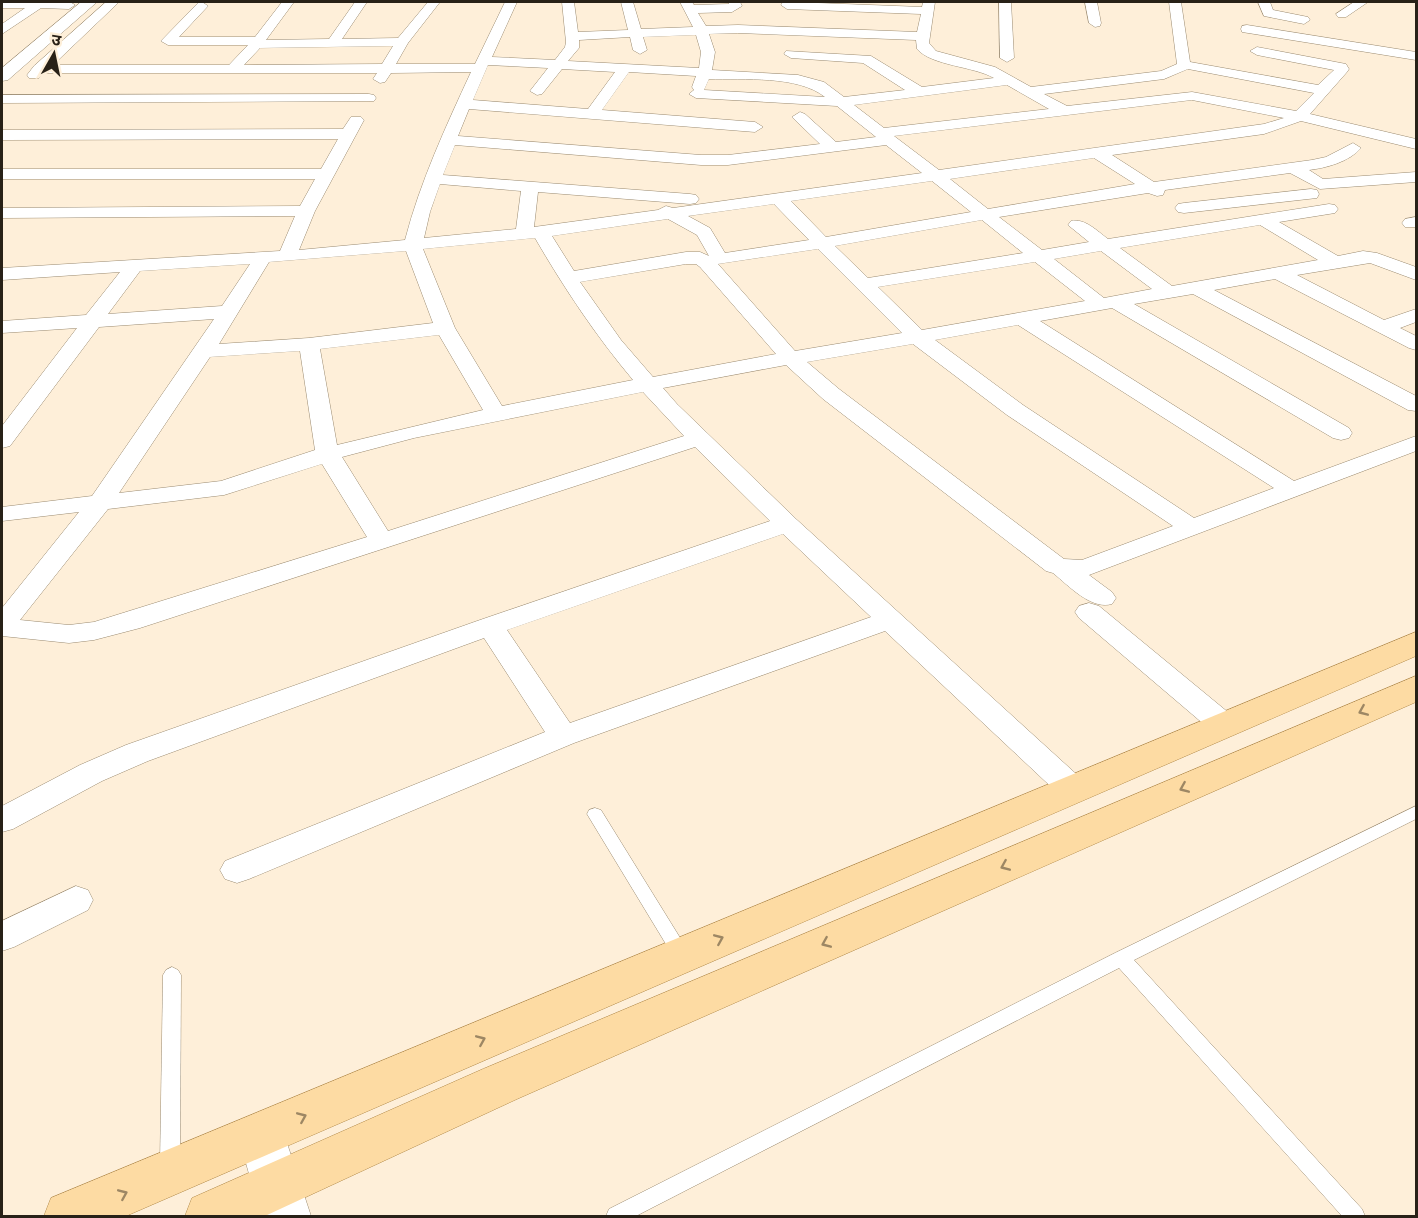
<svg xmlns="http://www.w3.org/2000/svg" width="1418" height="1218" font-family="Georgia,'Noto Sans Devanagari',serif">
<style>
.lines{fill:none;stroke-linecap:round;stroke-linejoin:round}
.service-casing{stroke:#9b8b71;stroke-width:1}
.minor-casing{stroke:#9b8b71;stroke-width:1}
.tertiary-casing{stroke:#9b8b71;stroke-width:1}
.primary-casing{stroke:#b28a4a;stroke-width:1}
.service{fill:#fff;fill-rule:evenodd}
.minor{fill:#fff;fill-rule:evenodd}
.tertiary{fill:#fff;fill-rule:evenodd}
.primary{fill:#fddba3;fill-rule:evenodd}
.oneway{stroke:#9d8764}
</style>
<rect width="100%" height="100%" fill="#feefd9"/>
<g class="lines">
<defs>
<g id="service">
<path d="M1416 806V819L1134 960 1362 1209 1365 1216H1342L1119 968 636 1216H606L609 1209 1115 953Z"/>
<path d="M595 808 601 810 687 949 690 954 687 959 681 961 675 959 587 814 589 810Z"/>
<path d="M172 967 178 970 181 975 180 1165 177 1172 170 1175 163 1172 160 1165 163 975 166 970Z"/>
</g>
<g id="minor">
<path d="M2 2H70L75 5 69 9 41 8 2 34V24L25 8H2Z"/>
<path d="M106 2H119L53 65H229L248 45H168L161 41 198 3 202 2 208 6 179 37H255L282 2H294L266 40 329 39 355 2H367L342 39 398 38 428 2H440L408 43 396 64H475L505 2H517L492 57 555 60 565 47 566 42 562 2H574L578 32 628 30 621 2H633L641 29 693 27 680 2H692L694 5 729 4 728 2H740L742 6 732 12 698 13 706 26 738 25 917 32 921 14 787 9 781 5 783 2H792L922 7 923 2H935L929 43 936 51 995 67 1031 87 1161 71 1177 64 1169 2H1181L1190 62 1318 85 1334 70 1257 55 1250 51 1257 47 1346 64 1349 69 1347 72 1310 114 1416 139V149L1301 121 1264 134 1112 155 1154 182 1312 160 1326 157 1353 143 1361 148C1349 162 1326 168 1309 170L1323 179 1416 172V182L1320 189 1290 173 1165 190 1163 195 1157 196 1148 193 999 217 1042 250 1089 242 1068 225 1071 221C1085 218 1097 231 1108 239L1329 204 1335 205 1338 209 1335 213 1279 222 1338 256 1363 251 1377 253 1416 267V280L1370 263 1297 275 1384 320 1416 309V322L1400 328 1416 336V350L1409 348 1275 279 1214 290 1416 396V411L1408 410 1193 294 1134 304 1349 428 1352 433 1349 438 1341 440 1333 438 1112 308 1040 321 1294 481 1416 436V451L1089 575 1112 592 1116 598 1112 604C1091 610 1069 586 1053 573L1046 571 823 399 786 365 663 388 677 404 796 519 1085 782 1090 790 1085 798 1074 801 1063 798 885 631 574 743 249 879 237 883 225 879 220 870 225 861 545 732 484 638 148 761 102 781 13 829 2 832V806L80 765 126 745 480 620 770 521 695 447 140 628 94 640 69 643 2 636V608L79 512 2 521V507L92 496 214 319 99 327 10 446 2 448V426L77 328 2 333V321L86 315 120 272 2 280V268L280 251 295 216 2 218V208L300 206 315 179H2V169H321L338 139 2 140V130L343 129 351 117H361L364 120 315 211 299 250 405 240C420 182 446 126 471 72L391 73 385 82 380 83 373 79 377 73H44L39 78H29L27 75 34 66ZM738 33 916 40 917 49C932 66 973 66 994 78L922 87 871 56 786 51 784 54 791 58 863 63 905 90 844 97 824 82 798 75 712 70 715 52 709 34ZM696 35 701 52 699 68 568 61 579 48V40L630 37 633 50 640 54 647 50 643 37ZM393 46 382 64 244 65 260 48ZM488 65 548 68 530 91 537 95 542 94 562 69 615 72 588 109 473 100ZM1188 69 1314 93 1296 111 1192 92 1067 106 1044 94 1164 79ZM629 72 696 76 692 87 694 90 689 94 696 98 837 106 876 137 836 142 805 114 800 112 792 117 820 144 728 155H701L458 136 469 109 755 132 763 127 755 122 602 110ZM709 79C744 80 797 75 825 97L704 90ZM1007 85 1049 109 884 128 854 105ZM1192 100 1284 118 1264 124 939 170 894 136ZM455 145 701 165H728L886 145 922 173 673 208 666 206 658 210 534 227 538 192 690 204 696 203 699 199 696 195 690 194 443 175ZM1094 158 1135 184 988 209 950 179ZM932 181 971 212 826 237 791 201ZM440 184 521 191 516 229 424 238 430 212ZM774 204 809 240 725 253 710 228 688 216ZM668 219 697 235 709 256 700 252H686L574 271 552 236ZM982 220 1023 253 868 278 835 246ZM1260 225 1318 260 1172 286 1120 248ZM535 238C564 288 596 336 633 380L502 406 455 328 423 249ZM818 249 902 333 795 351 718 264ZM406 251 433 323 309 338 219 344 269 262ZM1101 251 1152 289 1104 298 1054 259ZM1035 262 1085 301 922 330 878 287ZM250 264 222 306 108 314 140 271ZM686 264H696L700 267 776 354 653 377 621 340 580 282ZM1018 325 1274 488 1194 518 1023 405 935 340ZM439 335 483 410 337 445 320 349ZM913 344 1007 415 1173 526 1082 560 1064 559 839 389 807 362ZM300 351 315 450 221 481 119 493 210 357ZM643 392 684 436 388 531 342 457 414 438ZM322 464 367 537 94 622 69 625 20 620 108 509 224 495ZM783 534 871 617 570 723 507 630Z"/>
<path d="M999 2H1011L1014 58 1007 62 1000 58Z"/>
<path d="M1085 2H1097L1101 23 1100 26 1095 27 1089 23Z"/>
<path d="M1258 2H1270L1273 10 1308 17 1310 20 1304 24 1264 16Z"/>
<path d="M1354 2H1368L1346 17H1338L1336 14Z"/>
<path d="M1247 25 1416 52V60L1242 32 1241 29 1242 26Z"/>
<path d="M369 94 374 95 376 98 374 101 2 103V95Z"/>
<path d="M1311 189 1317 190 1319 194 1317 198 1184 213 1178 212 1175 208 1178 204 1184 203Z"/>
<path d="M1416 217V227H1405L1402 223 1405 219Z"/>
<path d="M1089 603 1099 606 1235 718 1239 725 1235 732 1224 735 1213 732 1079 618 1075 612 1079 606Z"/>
<path d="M76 886 88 890 93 900 88 910 14 947 2 951V921Z"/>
</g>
<g id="tertiary">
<path d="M81 2H97L8 80 2 81V68Z"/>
<path d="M262 1112 279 1119 311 1216H261L238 1135 245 1119Z"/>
</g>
<g id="primary">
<path d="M1416 632V656L126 1216H44L51 1198Z"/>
<path d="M1416 676V702L517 1099 265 1216H185L192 1198 483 1069Z"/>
</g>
</defs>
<use href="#service" class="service-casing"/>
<use href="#minor" class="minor-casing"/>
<use href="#tertiary" class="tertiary-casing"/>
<use href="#primary" class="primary-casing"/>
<use href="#service" class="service"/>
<use href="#minor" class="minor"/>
<use href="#tertiary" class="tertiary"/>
<use href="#primary" class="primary"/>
</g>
<defs><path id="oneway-chevron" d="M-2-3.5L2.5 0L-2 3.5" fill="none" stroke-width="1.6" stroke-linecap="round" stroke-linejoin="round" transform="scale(1.5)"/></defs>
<g class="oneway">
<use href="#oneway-chevron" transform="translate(1363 711) rotate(157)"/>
<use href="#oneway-chevron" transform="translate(1184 788) rotate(157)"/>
<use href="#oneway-chevron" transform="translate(1005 866) rotate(157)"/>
<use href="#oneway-chevron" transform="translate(719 939) rotate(-23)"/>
<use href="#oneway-chevron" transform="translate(826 943) rotate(157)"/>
<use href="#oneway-chevron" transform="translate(481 1040) rotate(-23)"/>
<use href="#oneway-chevron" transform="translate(302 1117) rotate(-23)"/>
<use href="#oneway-chevron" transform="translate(123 1194) rotate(-23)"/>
</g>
<rect width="1418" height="1218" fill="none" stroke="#282117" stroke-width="6"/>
<g transform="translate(54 54) rotate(9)" stroke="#feefd9" stroke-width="4.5" paint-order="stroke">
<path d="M0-4.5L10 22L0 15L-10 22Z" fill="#282117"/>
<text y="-9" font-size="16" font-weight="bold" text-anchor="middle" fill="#282117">उ</text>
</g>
</svg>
